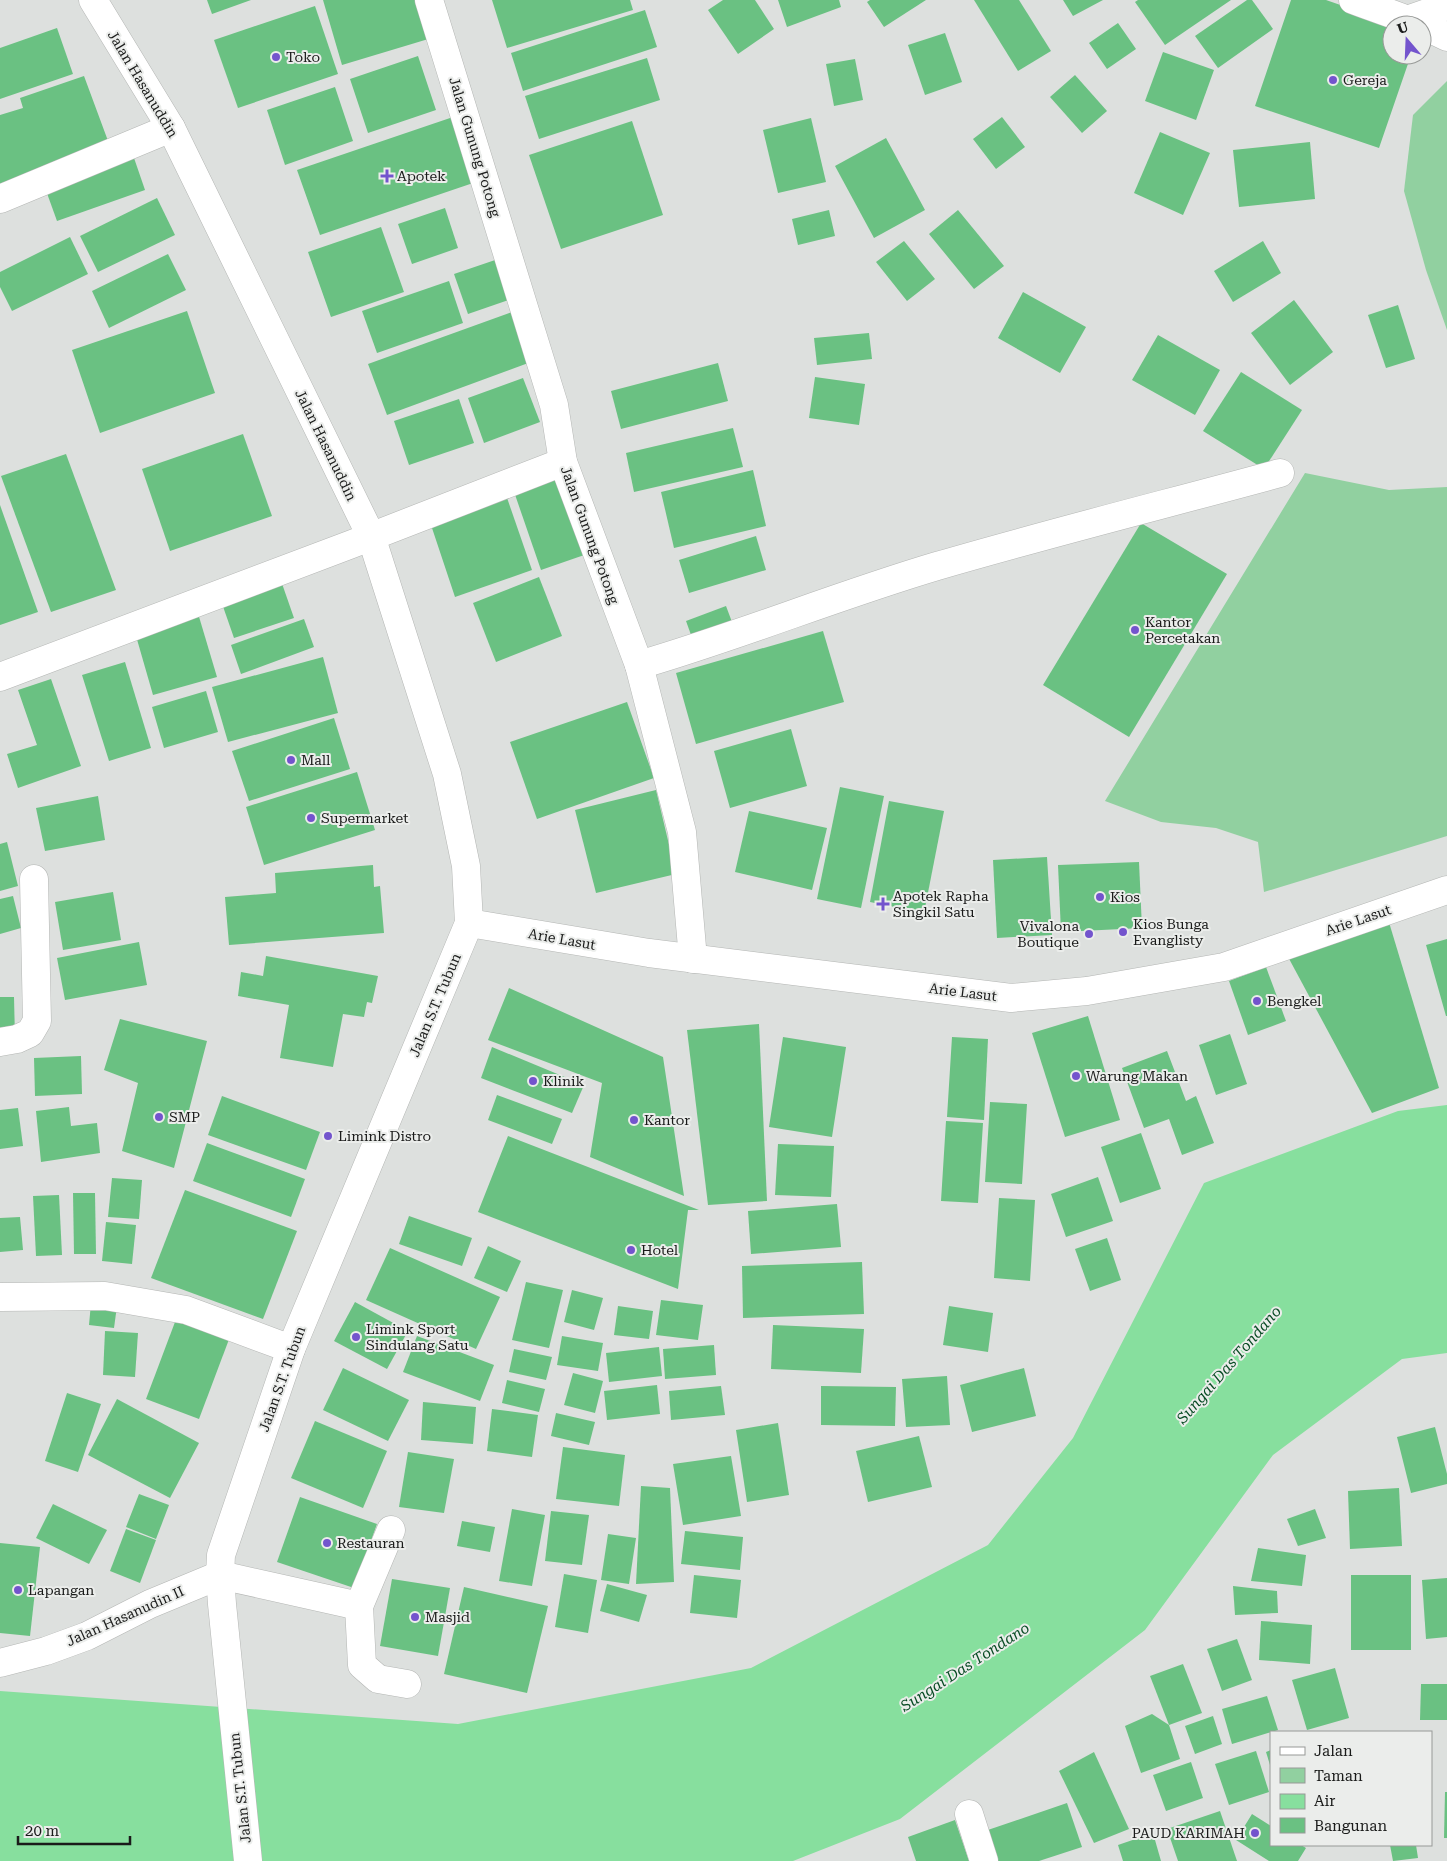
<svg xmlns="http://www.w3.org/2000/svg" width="1447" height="1861" font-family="'Roboto Serif',serif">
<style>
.green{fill:#91d0a0}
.water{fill:#87df9e}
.building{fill:#6ac182}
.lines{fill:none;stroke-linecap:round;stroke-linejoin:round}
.minor-casing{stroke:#b4b6b4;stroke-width:29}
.major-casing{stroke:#b4b6b4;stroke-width:29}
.highway-casing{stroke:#b4b6b4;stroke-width:29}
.minor{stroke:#fff;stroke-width:28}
.major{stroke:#fff;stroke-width:28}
.highway{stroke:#fff;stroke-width:28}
.poi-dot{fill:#7354cd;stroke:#ebedeb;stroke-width:2}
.labels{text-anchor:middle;stroke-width:4;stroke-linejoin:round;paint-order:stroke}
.poi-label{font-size:14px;fill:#1a1b1a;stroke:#ebedeb;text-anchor:start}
.street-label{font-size:14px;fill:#1a1b1a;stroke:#ebedeb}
.water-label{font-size:15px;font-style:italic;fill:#084c24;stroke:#ebedeb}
</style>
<rect width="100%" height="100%" fill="#dde0de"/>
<g class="green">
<path d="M1447 81V330L1426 270 1404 191 1413 115Z"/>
<path d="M1305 473 1389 490 1447 487V836L1264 892 1258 842 1216 828 1161 822 1105 801Z"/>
</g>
<path class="water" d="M1447 1105V1353L1402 1359 1273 1455 1145 1630 900 1819 793 1861H0V1691L458 1724 751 1668 988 1545 1073 1438 1204 1183 1398 1111Z"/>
<g class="building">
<path d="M207 0H251L212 14Z"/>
<path d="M323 0H424L435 37 342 65Z"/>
<path d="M492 0H630L633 10 507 48Z"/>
<path d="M723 0H755L774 29 738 54 708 10Z"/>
<path d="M778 0H839L841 7 787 27Z"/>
<path d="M870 0H926L884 27 867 2Z"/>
<path d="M974 0H1019L1051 51 1018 71Z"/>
<path d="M1063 0H1103L1073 16Z"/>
<path d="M1138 0H1231L1165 45 1135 2Z"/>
<path d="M1247 0H1252L1273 29 1218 68 1195 36Z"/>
<path d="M1291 0H1326L1398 25H1392V55H1411L1379 148 1255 106Z"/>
<path d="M315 6 338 74 238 108 214 40Z"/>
<path d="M645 10 657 47 523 91 511 53Z"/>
<path d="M1118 23 1136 49 1107 69 1089 43Z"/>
<path d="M57 28 73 74 0 99V48Z"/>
<path d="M945 33 962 82 925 95 908 45Z"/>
<path d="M1163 52 1214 70 1196 120 1145 101Z"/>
<path d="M418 56 436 110 368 133 350 79Z"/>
<path d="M647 58 660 100 539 139 525 96Z"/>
<path d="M855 59 863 100 834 106 826 64Z"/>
<path d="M1075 75 1107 111 1082 133 1050 97Z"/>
<path d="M84 76 111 149 0 187V115L23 108 20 98Z"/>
<path d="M335 87 353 141 285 165 267 110Z"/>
<path d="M453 117 476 182 320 235 297 170Z"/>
<path d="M1002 117 1025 147 996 169 973 139Z"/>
<path d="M811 118 826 182 778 193 763 130Z"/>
<path d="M632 121 663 215 561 249 529 155Z"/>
<path d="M1160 132 1210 153 1183 215 1134 193Z"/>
<path d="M886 138 925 210 874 238 835 166Z"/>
<path d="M1310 142 1315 199 1239 207 1233 150Z"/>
<path d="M133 155 145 190 57 221 44 185Z"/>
<path d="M157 198 175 235 98 272 80 236Z"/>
<path d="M445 208 458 248 412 264 398 224Z"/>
<path d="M829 210 835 236 798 245 792 219Z"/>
<path d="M958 210 1004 266 974 289 929 234Z"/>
<path d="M381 227 404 292 331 317 308 252Z"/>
<path d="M70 237 88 274 12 311 0 287V272Z"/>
<path d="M904 241 935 279 907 301 876 262Z"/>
<path d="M1263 241 1281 273 1233 302 1214 271Z"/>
<path d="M168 254 186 290 109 328 92 291Z"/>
<path d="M501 258 514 298 468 314 454 274Z"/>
<path d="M449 281 463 323 377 353 362 311Z"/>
<path d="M1023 292 1086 327 1060 373 998 338Z"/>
<path d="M1294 300 1333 352 1290 385 1251 333Z"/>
<path d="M1398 305 1415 359 1386 368 1368 315Z"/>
<path d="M187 311 215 393 100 433 72 350Z"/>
<path d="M512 312 531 362 387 415 368 364Z"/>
<path d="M869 333 872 359 817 365 814 338Z"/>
<path d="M1158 335 1220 370 1195 415 1132 380Z"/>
<path d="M718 363 728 401 621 429 611 391Z"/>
<path d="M1241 372 1302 410 1264 469 1203 431Z"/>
<path d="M815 377 865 384 859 425 809 418Z"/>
<path d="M523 378 540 422 484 443 468 398Z"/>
<path d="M459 399 474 443 409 465 394 421Z"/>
<path d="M733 428 743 467 634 492 626 453Z"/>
<path d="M243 434 272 516 170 551 142 469Z"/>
<path d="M66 454 116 590 51 612 1 476Z"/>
<path d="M560 466 590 553 541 570 511 483Z"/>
<path d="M753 470 766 526 674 548 661 492Z"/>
<path d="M505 492 532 570 455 597 429 519Z"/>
<path d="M0 505 38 612 0 625Z"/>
<path d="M1141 523 1227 574 1129 737 1043 685Z"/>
<path d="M756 536 766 570 689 593 679 560Z"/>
<path d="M279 575 294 618 234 638 219 595Z"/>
<path d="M539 577 562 636 496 662 473 603Z"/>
<path d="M726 606 735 630 695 646 686 621Z"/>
<path d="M197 610 217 677 153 695 134 629Z"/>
<path d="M304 619 314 647 241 674 231 645Z"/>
<path d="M823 631 844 702 696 744 676 673Z"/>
<path d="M323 657 338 713 228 742 212 687Z"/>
<path d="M125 662 151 748 109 761 82 675Z"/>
<path d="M51 679 81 766 18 788 7 754 37 745 18 690Z"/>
<path d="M206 691 218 732 164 748 152 707Z"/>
<path d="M627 702 654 778 537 819 510 742Z"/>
<path d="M334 718 350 769 249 801 232 751Z"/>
<path d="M791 729 807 786 730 808 714 751Z"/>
<path d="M357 772 375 830 264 865 246 807Z"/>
<path d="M840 787 884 796 861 908 817 899Z"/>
<path d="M656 790 676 874 596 893 575 810Z"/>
<path d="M98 796 105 840 45 851 36 808Z"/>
<path d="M889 801 944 811 924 913 870 902Z"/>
<path d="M749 811 827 828 812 890 735 872Z"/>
<path d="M7 842 18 886 0 891V844Z"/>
<path d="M1047 857 1052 935 997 938 993 860Z"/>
<path d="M1139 862 1142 928 1061 932 1058 865Z"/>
<path d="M373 865 374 887 380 886 384 933 229 945 225 897 276 893 275 873Z"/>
<path d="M113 892 121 940 63 950 55 902Z"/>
<path d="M13 896 21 928 0 934V899Z"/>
<path d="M1388 919 1439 1088 1372 1113 1287 955Z"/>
<path d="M1447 939V1016H1446L1426 945Z"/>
<path d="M139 942 147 985 65 1000 57 958Z"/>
<path d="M266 956 378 976 372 1003 367 1002 364 1017 343 1014 333 1067 280 1058 289 1005 238 996 241 972 263 976Z"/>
<path d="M1266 967 1286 1021 1248 1035 1229 981Z"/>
<path d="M509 988 663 1057 684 1196 590 1157 602 1083 488 1040Z"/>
<path d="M0 997H14L15 1038H0Z"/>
<path d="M1088 1016 1120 1120 1065 1137 1032 1033Z"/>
<path d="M120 1019 207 1041 174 1168 122 1151 138 1083 104 1070Z"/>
<path d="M759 1024 767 1201 708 1205 687 1030Z"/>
<path d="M1230 1034 1247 1084 1216 1095 1199 1045Z"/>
<path d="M783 1037 846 1047 832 1137 769 1127Z"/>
<path d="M952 1037 988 1039 984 1120 947 1117Z"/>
<path d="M492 1047 584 1085 572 1113 481 1078Z"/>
<path d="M1167 1051 1186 1101 1196 1096 1214 1143 1182 1155 1169 1119 1144 1128 1122 1068Z"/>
<path d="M81 1056 82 1094 35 1096 34 1058Z"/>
<path d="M497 1095 562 1119 552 1144 488 1120Z"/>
<path d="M222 1096 320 1132 306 1170 208 1135Z"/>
<path d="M990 1102 1027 1104 1022 1184 985 1182Z"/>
<path d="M69 1107 71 1126 97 1123 100 1153 41 1162 36 1111Z"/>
<path d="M18 1108 23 1146 0 1149V1110Z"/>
<path d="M946 1121 983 1123 978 1203 941 1201Z"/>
<path d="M1141 1133 1161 1189 1120 1203 1101 1147Z"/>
<path d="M508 1136 699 1210H688L678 1289 478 1212Z"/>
<path d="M207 1143 305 1179 291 1217 193 1181Z"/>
<path d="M778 1144 834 1146 831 1197 775 1195Z"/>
<path d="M1098 1177 1113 1221 1066 1237 1051 1194Z"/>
<path d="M112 1178 142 1180 139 1219 108 1217Z"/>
<path d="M185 1190 297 1231 263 1319 151 1278Z"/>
<path d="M73 1193H95L96 1254H74Z"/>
<path d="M59 1195 62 1255 36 1256 33 1196Z"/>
<path d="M999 1198 1035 1200 1030 1281 994 1278Z"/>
<path d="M837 1204 841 1247 751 1254 748 1211Z"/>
<path d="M409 1216 472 1238 462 1266 399 1244Z"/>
<path d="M20 1217 23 1250 0 1252V1218Z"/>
<path d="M106 1222 136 1225 132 1264 102 1261Z"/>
<path d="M1107 1238 1121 1280 1090 1291 1075 1249Z"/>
<path d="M488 1246 521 1261 507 1292 474 1278Z"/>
<path d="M390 1248 500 1297 476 1349 366 1300Z"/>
<path d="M862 1262 864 1314 743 1318 742 1266Z"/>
<path d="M526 1282 563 1290 549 1348 512 1340Z"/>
<path d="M572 1290 603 1298 594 1330 564 1322Z"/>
<path d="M661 1300 703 1305 698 1340 656 1335Z"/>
<path d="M355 1302 408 1331 387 1369 334 1341Z"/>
<path d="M91 1303 117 1306 114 1328 89 1325Z"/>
<path d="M618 1306 653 1311 649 1339 614 1335Z"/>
<path d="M949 1306 993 1313 988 1352 943 1345Z"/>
<path d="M178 1314 231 1334 199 1419 146 1399Z"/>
<path d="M773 1325 864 1329 861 1373 771 1369Z"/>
<path d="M105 1331 138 1333 135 1377 103 1375Z"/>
<path d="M417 1336 494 1365 480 1401 403 1372Z"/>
<path d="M562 1336 603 1343 598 1371 557 1365Z"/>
<path d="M714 1345 716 1375 665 1379 663 1349Z"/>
<path d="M659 1347 662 1376 609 1382 606 1353Z"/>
<path d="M514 1349 552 1357 546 1380 509 1372Z"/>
<path d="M343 1368 409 1400 388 1441 323 1410Z"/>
<path d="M1024 1368 1036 1416 972 1432 960 1385Z"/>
<path d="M573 1373 603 1381 595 1413 564 1405Z"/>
<path d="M947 1376 950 1425 906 1427 902 1379Z"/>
<path d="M507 1380 545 1389 539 1412 502 1403Z"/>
<path d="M657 1385 660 1414 607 1420 604 1391Z"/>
<path d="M721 1386 725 1415 671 1420 669 1391Z"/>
<path d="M821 1386 896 1387 895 1426 821 1425Z"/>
<path d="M67 1393 101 1404 78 1472 45 1461Z"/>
<path d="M117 1399 199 1443 170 1498 88 1455Z"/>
<path d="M423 1402 476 1407 473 1444 421 1440Z"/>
<path d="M492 1409 538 1415 532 1457 487 1451Z"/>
<path d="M556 1413 595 1422 589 1445 551 1436Z"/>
<path d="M315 1421 387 1451 363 1508 291 1478Z"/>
<path d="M778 1423 789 1495 747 1502 736 1430Z"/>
<path d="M1435 1427 1447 1474V1484L1411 1493 1397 1437Z"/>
<path d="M919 1436 932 1487 868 1502 856 1451Z"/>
<path d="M563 1447 625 1455 619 1506 556 1499Z"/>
<path d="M408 1452 454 1459 444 1513 399 1507Z"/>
<path d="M731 1456 741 1516 683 1525 673 1464Z"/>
<path d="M641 1486 670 1488 674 1582 636 1584Z"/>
<path d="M1399 1488 1402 1546 1350 1549 1348 1491Z"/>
<path d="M139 1494 169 1505 156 1539 126 1527Z"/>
<path d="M300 1497 377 1524 354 1588 277 1562Z"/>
<path d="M53 1504 107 1530 89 1564 36 1538Z"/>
<path d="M512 1509 545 1515 532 1586 499 1581Z"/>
<path d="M1315 1509 1326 1538 1298 1546 1287 1519Z"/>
<path d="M551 1511 589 1515 582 1565 545 1561Z"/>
<path d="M462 1521 495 1527 490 1552 457 1546Z"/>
<path d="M126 1529 156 1540 140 1583 110 1571Z"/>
<path d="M685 1531 743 1537 740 1570 681 1564Z"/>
<path d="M608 1534 636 1538 629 1584 601 1580Z"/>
<path d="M0 1543 40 1547 30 1636 0 1633Z"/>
<path d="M1258 1548 1306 1555 1302 1586 1251 1581Z"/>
<path d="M564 1574 597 1580 588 1633 555 1627Z"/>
<path d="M694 1575 741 1580 737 1618 690 1613Z"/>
<rect x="1351" y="1575" width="60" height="75"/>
<path d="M1447 1578V1637L1426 1639 1422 1580Z"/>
<path d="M392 1579 450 1588 438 1656 380 1646Z"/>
<path d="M607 1584 647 1595 639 1622 600 1611Z"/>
<path d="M1233 1586 1277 1591 1278 1613 1235 1615Z"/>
<path d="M464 1587 548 1606 527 1693 444 1674Z"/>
<path d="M1261 1621 1312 1625 1310 1664 1259 1660Z"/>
<path d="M1237 1639 1252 1680 1222 1691 1207 1649Z"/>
<path d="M1183 1664 1202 1713 1169 1725 1150 1676Z"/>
<path d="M1335 1668 1349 1718 1307 1730 1292 1680Z"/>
<path d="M1421 1684H1447V1720H1420Z"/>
<path d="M1267 1696 1278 1730 1232 1744 1222 1709Z"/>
<path d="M1152 1714 1169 1725 1180 1759 1141 1773 1125 1726Z"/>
<path d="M1213 1716 1222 1744 1195 1754 1185 1726Z"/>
<path d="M1271 1750V1765H1270L1266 1752Z"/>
<path d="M1256 1751 1269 1792 1229 1805 1215 1764Z"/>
<path d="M1094 1752 1129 1829 1094 1843 1059 1771Z"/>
<path d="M1191 1762 1203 1798 1166 1811 1153 1775Z"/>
<path d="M1445 1792H1447V1838H1444Z"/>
<path d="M1067 1803 1082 1847 1039 1861H989L979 1833Z"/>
<path d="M1220 1811 1237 1861H1178L1167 1829Z"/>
<path d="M1252 1814 1271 1826V1845H1301L1306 1848 1298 1861H1269L1236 1840Z"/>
<path d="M955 1820 969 1861H916L908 1837Z"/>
<path d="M1153 1833 1161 1861H1123L1118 1845Z"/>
<path d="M1390 1845H1416L1418 1858 1393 1861Z"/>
</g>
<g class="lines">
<defs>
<g id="minor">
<path d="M429 0 554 405 563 462 639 665 682 832 693 959"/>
<path d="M1353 0C1384 12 1417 21 1447 37"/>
<path d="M1407 20 1447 6"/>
<path d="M0 199 171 128"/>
<path d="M639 665C739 636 836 596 937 566 1050 533 1166 504 1280 473"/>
<path d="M0 677 352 544 563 462"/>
<path d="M0 1042 17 1039 30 1033 37 1021 34 879"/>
<path d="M0 1297 105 1296 186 1310 291 1349"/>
<path d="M359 1606 391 1530"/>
<path d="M0 1663 46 1651 87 1636 150 1604 220 1575 359 1606 362 1665 378 1679 407 1684"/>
<path d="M969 1814 984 1861"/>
</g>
<path id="major" d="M469 923 649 953 1011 998 1087 991 1224 967 1447 890"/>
<path id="highway" d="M93 0 171 128 371 536 447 774 466 866 469 923 291 1349 221 1555 220 1575 222 1604 248 1861"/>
</defs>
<use href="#minor" class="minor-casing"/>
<use href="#major" class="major-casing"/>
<use href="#highway" class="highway-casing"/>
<use href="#minor" class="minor"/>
<use href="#major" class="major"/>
<use href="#highway" class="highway"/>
</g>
<g class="poi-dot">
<circle cx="276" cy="57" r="5"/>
<circle cx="1333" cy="80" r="5"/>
<path d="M384.5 168.5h5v5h5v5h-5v5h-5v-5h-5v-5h5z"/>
<circle cx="1135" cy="630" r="5"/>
<circle cx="291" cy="760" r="5"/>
<circle cx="311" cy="818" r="5"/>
<circle cx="1100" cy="897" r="5"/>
<path d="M880.5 896.5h5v5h5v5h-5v5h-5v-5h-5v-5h5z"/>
<circle cx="1123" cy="932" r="5"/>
<circle cx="1089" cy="934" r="5"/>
<circle cx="1257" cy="1001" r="5"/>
<circle cx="1076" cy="1076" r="5"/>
<circle cx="533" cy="1081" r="5"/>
<circle cx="159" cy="1117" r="5"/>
<circle cx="634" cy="1120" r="5"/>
<circle cx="328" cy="1136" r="5"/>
<circle cx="631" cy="1250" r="5"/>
<circle cx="356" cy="1337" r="5"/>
<circle cx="327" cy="1543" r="5"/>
<circle cx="18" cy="1590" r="5"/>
<circle cx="415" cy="1617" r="5"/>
<circle cx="1255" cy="1833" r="5"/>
</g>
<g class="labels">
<g class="poi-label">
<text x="286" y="62">Toko</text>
<text x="1343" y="85">Gereja</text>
<text x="397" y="181">Apotek</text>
<text x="1145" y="627">Kantor<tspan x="1145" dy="16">Percetakan</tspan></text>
<text x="301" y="765">Mall</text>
<text x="321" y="823">Supermarket</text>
<text x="893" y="901">Apotek Rapha<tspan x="893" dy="16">Singkil Satu</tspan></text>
<text x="1110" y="902">Kios</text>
<text x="1133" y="929">Kios Bunga<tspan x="1133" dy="16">Evanglisty</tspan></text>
<text x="1079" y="931" text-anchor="end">Vivalona<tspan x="1079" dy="16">Boutique</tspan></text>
<text x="1267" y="1006">Bengkel</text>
<text x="1086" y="1081">Warung Makan</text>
<text x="543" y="1086">Klinik</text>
<text x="169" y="1122">SMP</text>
<text x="644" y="1125">Kantor</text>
<text x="338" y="1141">Limink Distro</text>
<text x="641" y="1255">Hotel</text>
<text x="366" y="1334">Limink Sport<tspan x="366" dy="16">Sindulang Satu</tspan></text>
<text x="337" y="1548">Restauran</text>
<text x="28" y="1595">Lapangan</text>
<text x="425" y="1622">Masjid</text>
<text x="1245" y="1838" text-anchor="end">PAUD KARIMAH</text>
</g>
<g class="street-label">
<text transform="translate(143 84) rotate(59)" y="5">Jalan Hasanuddin</text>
<text transform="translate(475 147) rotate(73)" y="5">Jalan Gunung Potong</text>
<text transform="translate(326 445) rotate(64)" y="5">Jalan Hasanuddin</text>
<text transform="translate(590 535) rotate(70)" y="5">Jalan Gunung Potong</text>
<text transform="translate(1358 920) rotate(-19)" y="5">Arie Lasut</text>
<text transform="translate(562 939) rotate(10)" y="5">Arie Lasut</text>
<text transform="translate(963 992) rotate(7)" y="5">Arie Lasut</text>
<text transform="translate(435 1005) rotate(-67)" y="5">Jalan S.T. Tubun</text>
<text transform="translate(282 1379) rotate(-70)" y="5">Jalan S.T. Tubun</text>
<text transform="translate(125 1616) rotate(-24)" y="5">Jalan Hasanudin II</text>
<text transform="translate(240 1788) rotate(-96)" y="5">Jalan S.T. Tubun</text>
</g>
<g class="water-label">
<text transform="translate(1229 1365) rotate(-49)" y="5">Sungai Das Tondano</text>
<text transform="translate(965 1667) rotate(-33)" y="5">Sungai Das Tondano</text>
</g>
</g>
<rect x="1270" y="1731" width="162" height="115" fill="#ebedeb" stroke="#979997"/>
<rect x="1280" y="1747" width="25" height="8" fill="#ffffff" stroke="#979997"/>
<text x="1314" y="1756" font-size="15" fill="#1a1b1a">Jalan</text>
<rect x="1280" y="1768" width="25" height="15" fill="#91d0a0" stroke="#979997"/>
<text x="1314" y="1781" font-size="15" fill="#1a1b1a">Taman</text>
<rect x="1280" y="1794" width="25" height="15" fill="#87df9e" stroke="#979997"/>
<text x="1314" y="1806" font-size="15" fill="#1a1b1a">Air</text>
<rect x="1280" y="1818" width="25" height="15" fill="#6ac182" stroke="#979997"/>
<text x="1314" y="1831" font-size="15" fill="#1a1b1a">Bangunan</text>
<g transform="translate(1407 40) rotate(341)"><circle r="24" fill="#ebedeb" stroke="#979997"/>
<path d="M0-4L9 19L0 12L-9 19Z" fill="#7354cd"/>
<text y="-8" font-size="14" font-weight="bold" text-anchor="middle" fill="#1a1b1a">U</text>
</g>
<path d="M18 1836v8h112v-8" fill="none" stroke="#1a1b1a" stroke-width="2.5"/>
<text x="25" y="1836" font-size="15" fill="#1a1b1a" stroke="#ebedeb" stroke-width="4" paint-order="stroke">20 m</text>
</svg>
